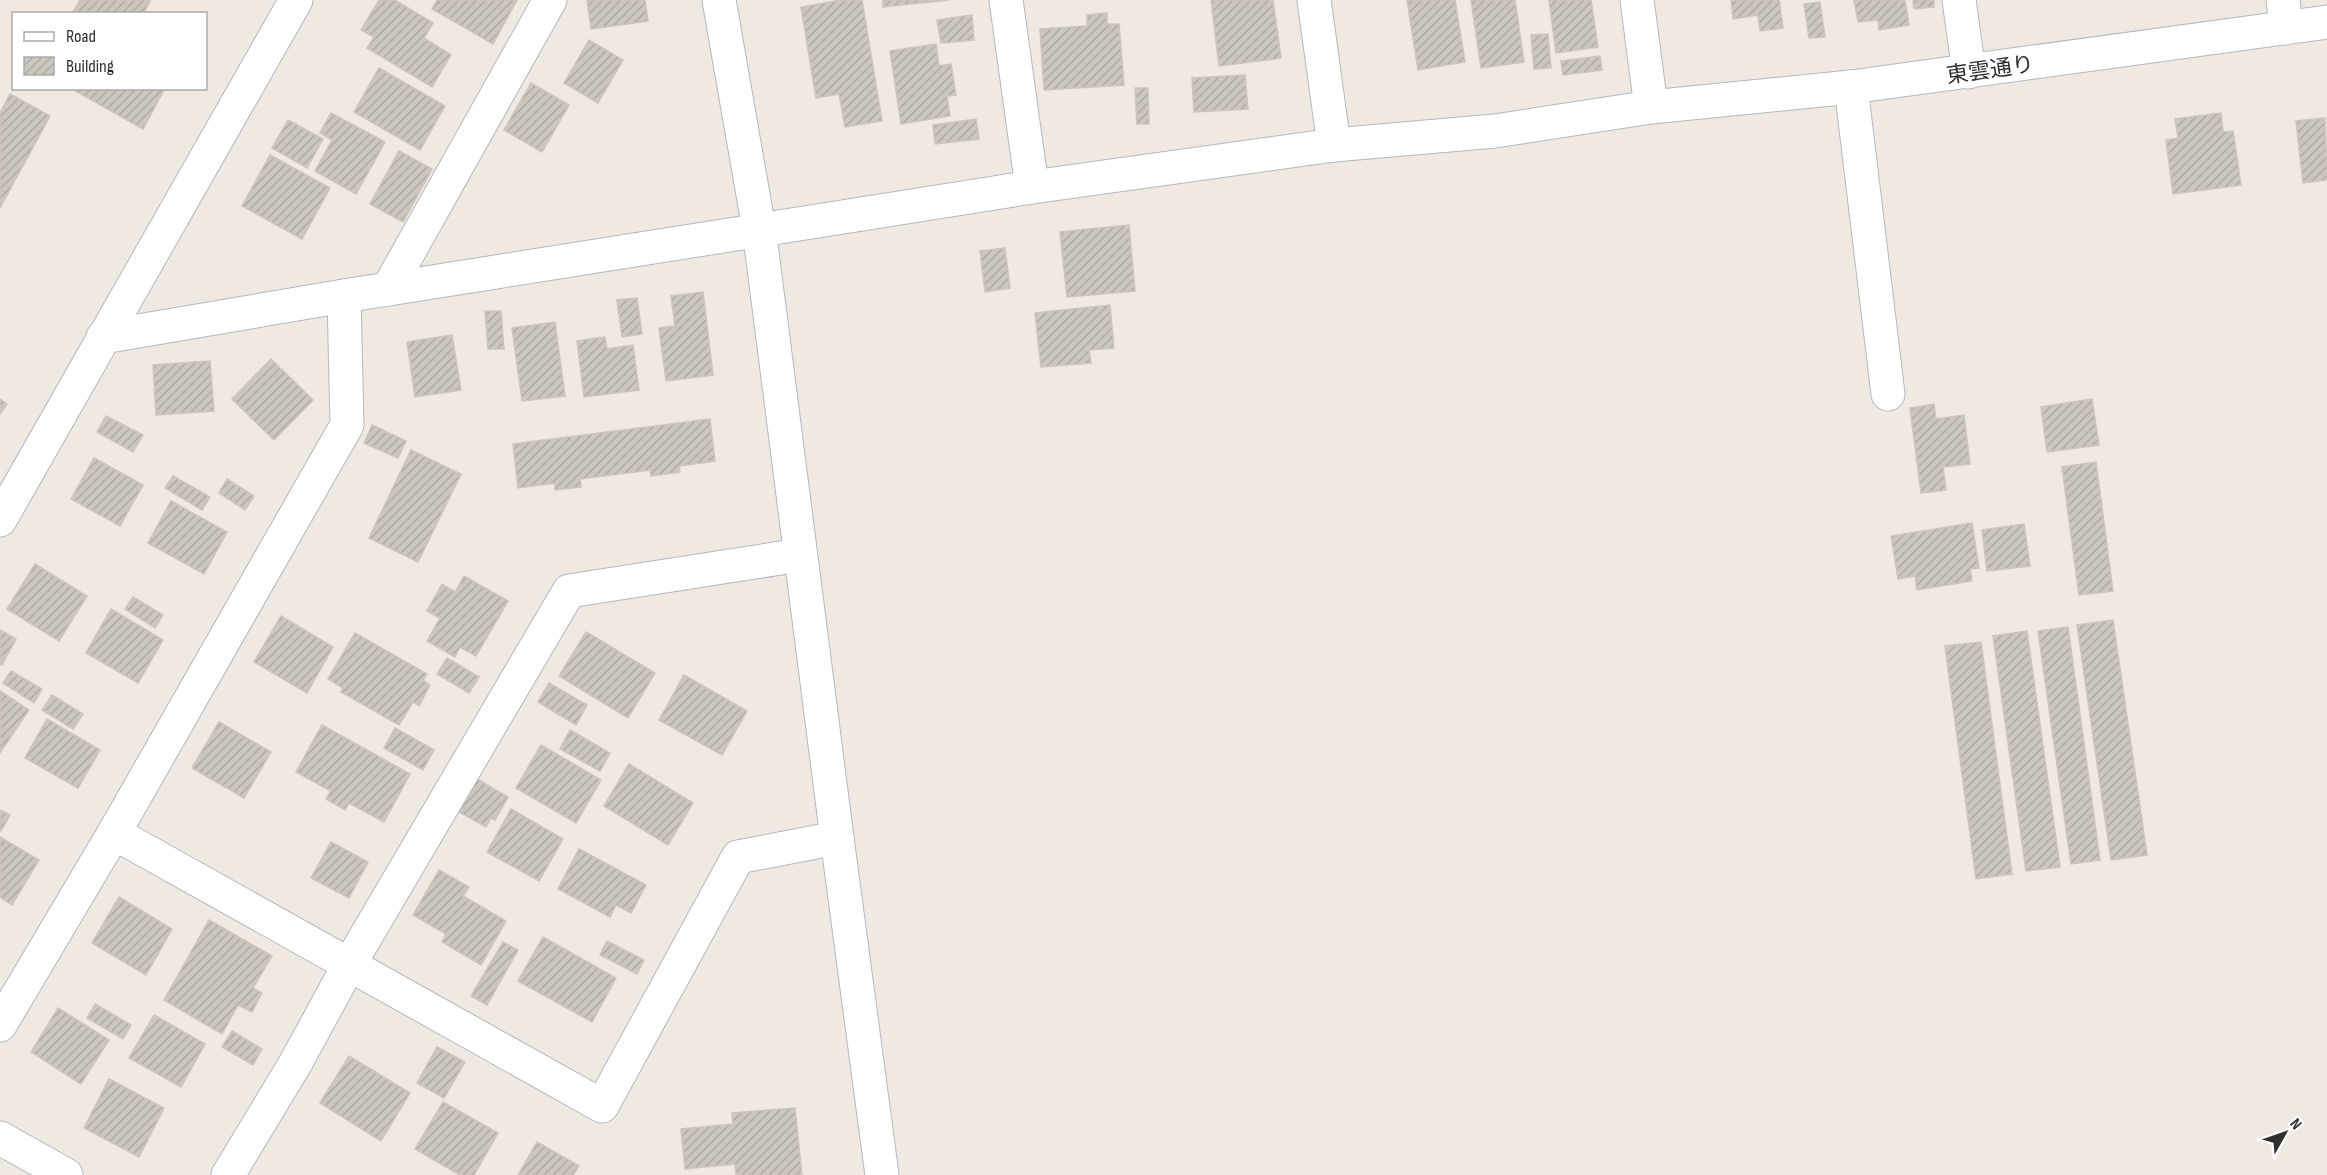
<svg xmlns="http://www.w3.org/2000/svg" width="2327" height="1175" font-family="'Sofia Sans Condensed','Noto Sans JP',sans-serif">
<style>
.building{fill:url(#building-hatch);stroke:#cbc5ba;stroke-width:1.5}
.lines{fill:none;stroke-linecap:round;stroke-linejoin:round}
.minor-casing{stroke:#b4b7c1;stroke-width:35}
.minor{stroke:#fff;stroke-width:33}
.labels{text-anchor:middle;stroke-width:6;stroke-linejoin:round;paint-order:stroke}
.street-label{font-size:22px;fill:#2e2e2e;stroke:#fff}
</style>
<defs>
<pattern id="building-hatch" width="6" height="6" patternUnits="userSpaceOnUse" patternTransform="scale(1.5)"><rect width="6" height="6" fill="#cbc7bf"/><path d="M-1 1l2-2M0 6l6-6M5 7l2-2" fill="none" stroke="#afaba4"/></pattern>
</defs>
<rect width="100%" height="100%" fill="#efe9e1"/>
<g class="building">
<path d="M80 0H148L150 1 143 14H72Z"/>
<path d="M379 0H395L433 23 424 38 451 55 432 87 367 48 374 37 361 30Z"/>
<path d="M437 0H517L493 44 432 9Z"/>
<path d="M587 0H645L648 21 591 29Z"/>
<path d="M842 0H862L882 121 845 127 839 94 816 98 801 7Z"/>
<path d="M883 0H949L883 7Z"/>
<path d="M1211 0H1273L1281 58 1219 66Z"/>
<path d="M1407 0H1455L1465 62 1418 70Z"/>
<path d="M1471 0H1515L1524 62 1481 68Z"/>
<path d="M1549 0H1591L1598 47 1556 53Z"/>
<path d="M1731 0H1779L1783 28 1760 31 1758 15 1733 19Z"/>
<path d="M1854 0H1905L1909 25 1879 30 1878 20 1858 22Z"/>
<path d="M1913 0H1934V7L1914 9Z"/>
<path d="M1820 2 1825 37 1809 38 1804 4Z"/>
<path d="M1107 13V24H1119L1124 85 1044 90 1040 29 1087 26V15Z"/>
<path d="M972 15 974 40 941 43 937 20Z"/>
<path d="M1548 34 1551 68 1534 69 1531 35Z"/>
<path d="M589 40 623 60 598 103 564 83Z"/>
<path d="M936 44 939 66 951 64 956 95 947 96 950 116 901 124 890 51Z"/>
<path d="M1600 56 1602 70 1563 75 1561 61Z"/>
<path d="M379 68 445 106 420 150 354 112Z"/>
<path d="M1245 75 1248 109 1194 112 1192 78Z"/>
<path d="M531 83 569 105 542 152 504 130Z"/>
<path d="M70 88H165L143 129Z"/>
<path d="M1135 88H1148L1149 124H1137Z"/>
<path d="M10 94 50 116 0 208V113Z"/>
<path d="M331 113 385 142 356 194 315 171 332 140 320 133Z"/>
<path d="M2221 113 2223 132 2233 131 2241 185 2173 194 2166 140 2178 138 2175 119Z"/>
<path d="M2325 118 2327 180 2303 183 2296 121Z"/>
<path d="M976 119 979 139 935 144 933 125Z"/>
<path d="M288 120 323 139 307 168 272 148Z"/>
<path d="M399 151 432 169 403 222 370 204Z"/>
<path d="M270 155 330 188 302 239 242 206Z"/>
<path d="M1129 225 1135 291 1067 297 1060 232Z"/>
<path d="M1005 248 1010 288 985 292 980 251Z"/>
<path d="M703 292 713 375 666 381 659 328 675 326 671 296Z"/>
<path d="M637 298 642 334 622 337 617 300Z"/>
<path d="M1110 305 1114 348 1089 350 1091 363 1041 367 1035 313Z"/>
<path d="M485 311H501L504 349H488Z"/>
<path d="M555 322 565 396 522 401 512 328Z"/>
<path d="M452 335 461 390 415 397 407 342Z"/>
<path d="M605 337 607 349 633 345 639 390 584 397 577 341Z"/>
<path d="M271 359 313 400 274 440 232 399Z"/>
<path d="M210 361 214 411 156 415 153 365Z"/>
<path d="M0 399 7 404 0 414Z"/>
<path d="M2092 399 2099 445 2047 452 2041 407Z"/>
<path d="M1934 404 1936 419 1964 415 1970 464 1943 467 1946 490 1921 493 1910 408Z"/>
<path d="M106 416 143 435 133 452 97 432Z"/>
<path d="M710 419 715 461 679 466 680 472 651 476 650 470 580 479 581 487 555 490V483L518 488 513 444Z"/>
<path d="M372 425 406 441 398 458 364 443Z"/>
<path d="M411 450 461 474 418 562 369 538Z"/>
<path d="M94 458 143 485 120 526 71 499Z"/>
<path d="M2096 462 2113 591 2079 595 2062 467Z"/>
<path d="M173 476 210 497 202 510 165 488Z"/>
<path d="M227 479 254 496 245 510 219 493Z"/>
<path d="M171 501 227 532 204 574 148 543Z"/>
<path d="M1972 523 1979 568 1970 569 1972 581 1917 590 1915 576 1898 579 1891 536Z"/>
<path d="M2024 524 2030 566 1987 571 1982 530Z"/>
<path d="M35 564 87 596 59 641 7 609Z"/>
<path d="M464 576 508 601 476 656 460 647 455 657 427 641 440 618 427 611 442 584 455 592Z"/>
<path d="M133 597 163 615 155 628 125 609Z"/>
<path d="M111 609 163 640 138 683 86 653Z"/>
<path d="M281 616 333 647 307 693 254 662Z"/>
<path d="M2113 620 2147 855 2111 860 2077 625Z"/>
<path d="M2068 627 2100 860 2071 864 2038 631Z"/>
<path d="M0 630 16 639 2 665 0 664Z"/>
<path d="M2027 631 2060 867 2026 871 1993 636Z"/>
<path d="M586 632 655 673 628 718 559 676Z"/>
<path d="M355 633 427 674 423 680 430 685 419 706 413 702 399 725 341 692 343 688 328 679Z"/>
<path d="M1981 642 2012 874 1976 879 1945 646Z"/>
<path d="M447 658 479 677 469 693 437 674Z"/>
<path d="M11 671 42 689 34 703 3 683Z"/>
<path d="M684 675 747 711 722 755 659 720Z"/>
<path d="M549 683 587 705 576 725 538 702Z"/>
<path d="M0 691 29 710 0 753Z"/>
<path d="M52 695 83 714 73 729 42 710Z"/>
<path d="M47 719 100 750 78 788 25 758Z"/>
<path d="M219 722 271 752 244 798 192 768Z"/>
<path d="M322 725 410 774 384 822 349 803 345 810 326 799 331 791 296 772Z"/>
<path d="M395 728 434 750 423 770 384 748Z"/>
<path d="M570 730 610 753 600 771 560 749Z"/>
<path d="M541 745 601 780 576 823 516 788Z"/>
<path d="M629 764 693 803 668 845 604 806Z"/>
<path d="M477 779 508 797 495 820 491 818 486 827 459 812Z"/>
<path d="M511 809 563 839 539 881 487 852Z"/>
<path d="M0 810 10 815 1 831H0Z"/>
<path d="M0 837 39 860 12 905 0 897Z"/>
<path d="M331 842 368 862 349 898 311 878Z"/>
<path d="M579 849 646 885 631 913 616 905 610 917 558 889Z"/>
<path d="M439 870 469 887 463 896 506 921 481 965 442 942 446 934 413 915Z"/>
<path d="M119 897 172 929 146 975 92 943Z"/>
<path d="M209 920 272 956 253 988 262 993 252 1012 238 1005 222 1034 164 1000Z"/>
<path d="M543 937 616 978 592 1022 518 981Z"/>
<path d="M607 941 644 960 637 974 600 955Z"/>
<path d="M503 942 518 950 487 1005 471 996Z"/>
<path d="M95 1004 131 1025 123 1039 87 1018Z"/>
<path d="M58 1008 109 1040 81 1084 31 1052Z"/>
<path d="M154 1015 205 1044 181 1087 129 1058Z"/>
<path d="M232 1031 262 1049 253 1065 222 1047Z"/>
<path d="M437 1047 465 1062 444 1098 417 1083Z"/>
<path d="M349 1056 410 1093 381 1141 320 1103Z"/>
<path d="M109 1079 164 1108 139 1157 84 1128Z"/>
<path d="M443 1102 498 1133 474 1175H460L415 1149Z"/>
<path d="M795 1108 802 1175H736L735 1164 685 1169 681 1129 733 1124 732 1113Z"/>
<path d="M537 1142 579 1166 573 1175H518Z"/>
</g>
<g class="lines">
<defs>
<g id="minor">
<path d="M1006 0 1032 187"/>
<path d="M1314 0 1334 145"/>
<path d="M1637 0 1651 107"/>
<path d="M1959 0 1969 72"/>
<path d="M2283 0 2286 28"/>
<path d="M1851 87 1888 394"/>
<path d="M388 289 550 0"/>
<path d="M103 337 344 296 1032 187 1334 145 1495 131 1651 107 1851 87 2327 22"/>
<path d="M0 520 296 0"/>
<path d="M114 833 602 1106 738 857 837 838 759 229 719 0"/>
<path d="M837 838 882 1175"/>
<path d="M0 1025 114 833 347 425 344 296"/>
<path d="M0 1138 66 1175"/>
<path d="M228 1175 295 1064 349 965 569 591 800 555"/>
</g>
</defs>
<use href="#minor" class="minor-casing"/>
<use href="#minor" class="minor"/>
</g>
<g class="labels">
<g class="street-label">
<text transform="translate(1990 69) rotate(-8)" y="8">東雲通り</text>
</g>
</g>
<rect x="12" y="12" width="195" height="78" fill="#ffffff" stroke="#ababab" stroke-width="1.5"/>
<rect x="24" y="32" width="30" height="9" fill="#ffffff" stroke="#ababab" stroke-width="1.5"/>
<text x="66" y="42" font-size="18" fill="#2e2e2e">Road</text>
<rect x="24" y="57" width="30" height="18" fill="url(#building-hatch)" stroke="#ababab" stroke-width="1.5"/>
<text x="66" y="72" font-size="18" fill="#2e2e2e">Building</text>
<g transform="translate(2285 1133) rotate(50)" stroke="#ffffff" stroke-width="4.5" paint-order="stroke">
<path d="M0-4.5L10 22L0 15L-10 22Z" fill="#2e2e2e"/>
<text y="-9" font-size="16" font-weight="bold" text-anchor="middle" fill="#2e2e2e">N</text>
</g>
</svg>
